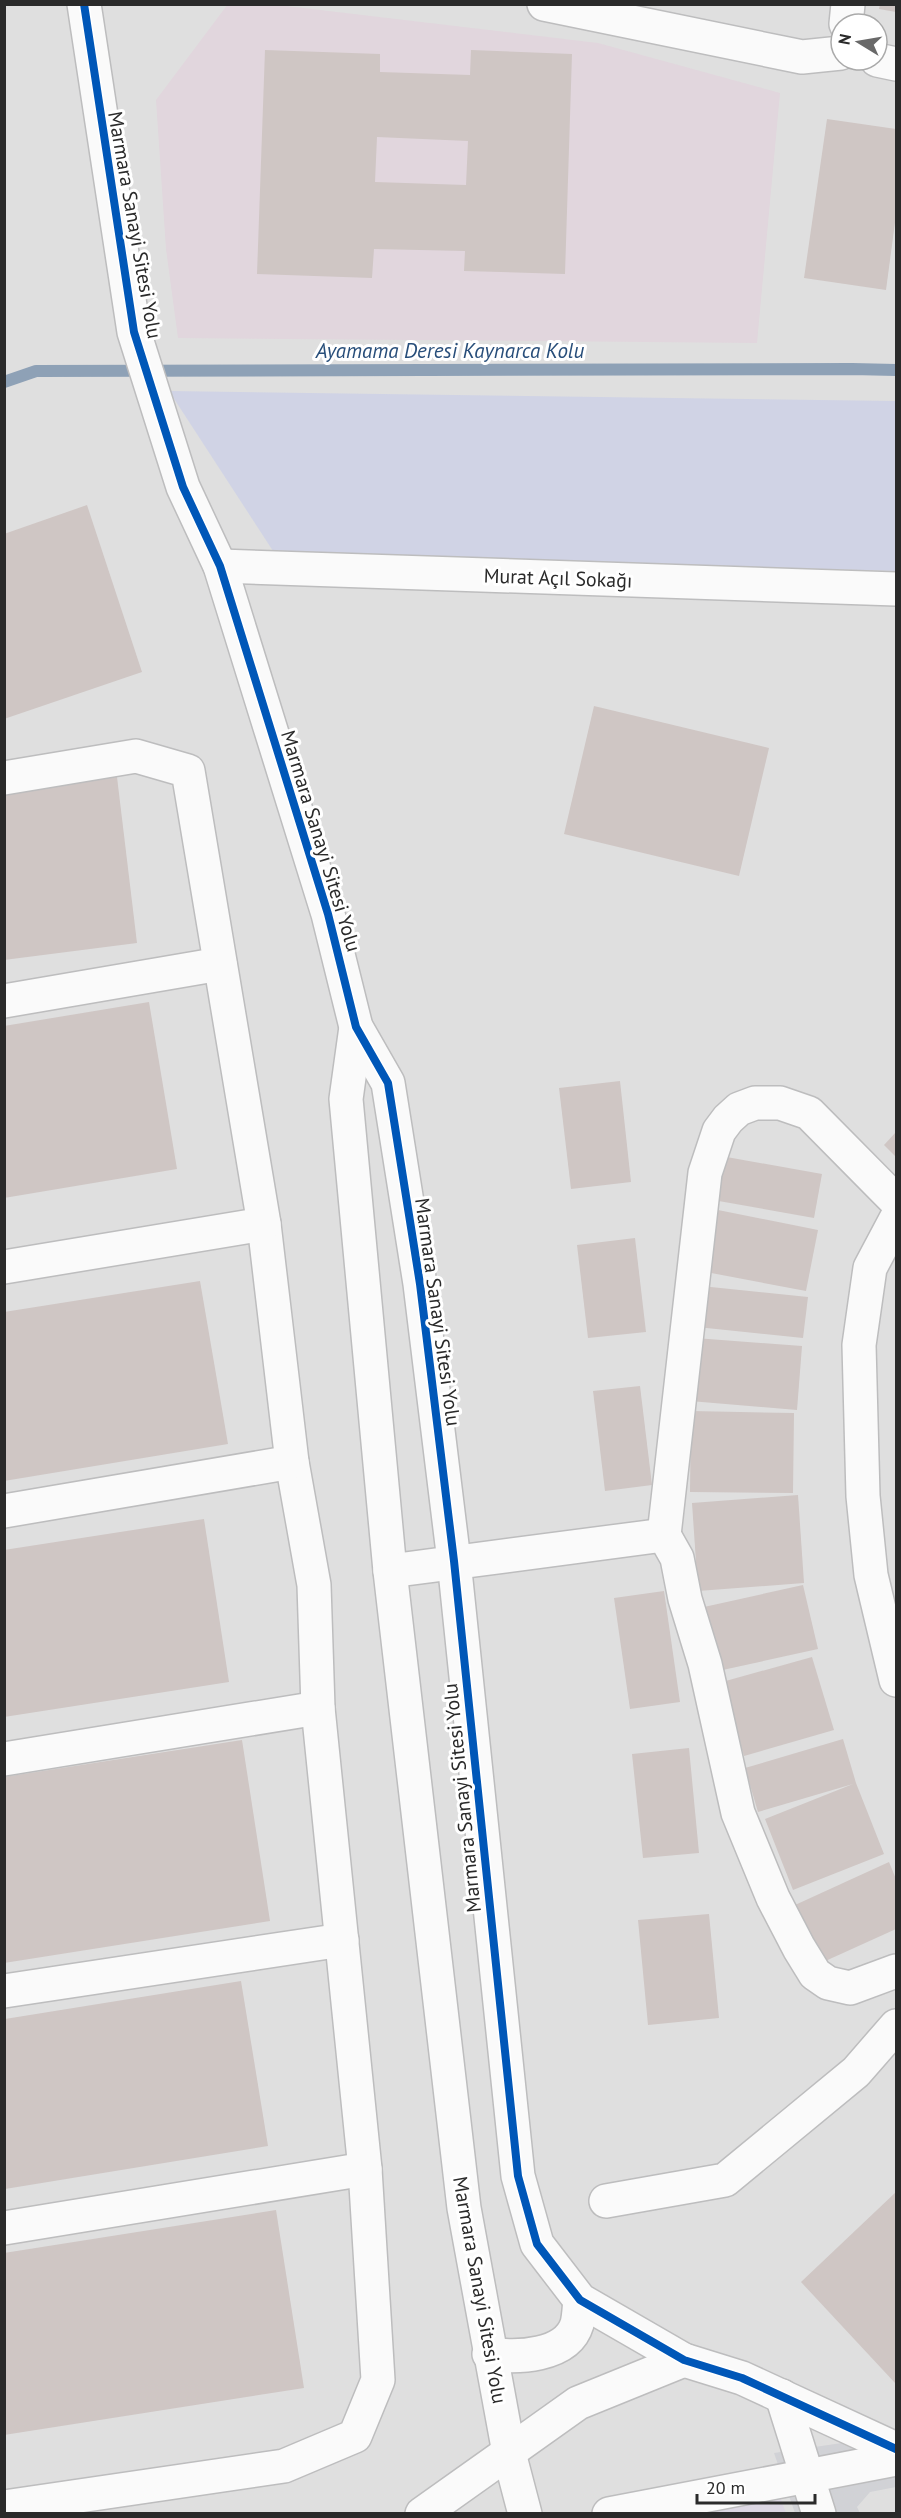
<svg xmlns="http://www.w3.org/2000/svg" width="901" height="2518" font-family="'PT Sans',sans-serif">
<style>
.built{fill:#d1d2d6}
.industrial{fill:#dcd7e3}
.education{fill:#e1d6dd}
.green{fill:#d0d3e5}
.lines{fill:none;stroke-linecap:round;stroke-linejoin:round}
.stream{stroke:#8ea1b6;stroke-width:12}
.building{fill:#cfc6c4;fill-rule:evenodd}
.street-casing{stroke:#bdbdbe;stroke-width:36}
.street{stroke:#fafafa;stroke-width:33}
.cycleway-casing{stroke:#fff;stroke-width:11}
.cycleway{stroke:#0057b8;stroke-width:8}
.labels{text-anchor:middle;stroke-width:6;stroke-linejoin:round;paint-order:stroke}
.street-label{font-size:20px;fill:#2a2a2a;stroke:#fff}
.water-label{font-size:21px;font-style:italic;fill:#284e7a;stroke:#fff}
</style>
<rect width="100%" height="100%" fill="#dfdfdf"/>
<path class="built" d="M896 2435V2487L870 2492 857 2507 860 2513H795L774 2453Z"/>
<path class="industrial" d="M780 2497 786 2513 682 2514Z"/>
<path class="education" d="M228 4 278 5 598 43 780 93 757 343 178 338 166 249 156 100Z"/>
<path class="green" d="M169 391 896 401V571L275 554Z"/>
<g class="lines">
<path class="stream" d="M4 382 36 371 852 369 896 370"/>
</g>
<g class="building">
<path d="M880 4H896V12L879 9Z"/>
<path d="M265 50 380 54V72L470 75 471 50 572 54 565 274 464 271 465 251 374 249 372 278 257 274ZM377 137 468 141 466 185 375 182Z"/>
<path d="M827 119 896 129V215L886 290 804 278Z"/>
<path d="M87 505 142 672 4 719V534Z"/>
<path d="M594 706 769 748 739 876 564 834Z"/>
<path d="M117 777 137 943 4 960V791Z"/>
<path d="M149 1002 177 1169 4 1198V1026Z"/>
<path d="M620 1081 631 1182 571 1189 559 1088Z"/>
<path d="M896 1132V1157L884 1145Z"/>
<path d="M721 1156 822 1174 814 1218 713 1200Z"/>
<path d="M718 1210 818 1230 806 1291 706 1272Z"/>
<path d="M635 1238 646 1332 588 1338 577 1245Z"/>
<path d="M200 1281 228 1444 4 1481V1312Z"/>
<path d="M701 1286 808 1297 803 1338 697 1327Z"/>
<path d="M695 1338 802 1346 797 1410 690 1401Z"/>
<path d="M640 1386 652 1485 605 1491 593 1391Z"/>
<path d="M691 1411 794 1413 793 1493 690 1492Z"/>
<path d="M798 1495 804 1583 698 1591 692 1503Z"/>
<path d="M204 1519 229 1682 4 1717V1550Z"/>
<path d="M803 1585 818 1649 718 1671 704 1607Z"/>
<path d="M664 1591 680 1702 630 1709 614 1598Z"/>
<path d="M812 1657 834 1730 744 1756 722 1682Z"/>
<path d="M843 1739 856 1783 884 1854 793 1890 765 1819 853 1784 758 1812 745 1768Z"/>
<path d="M242 1740 270 1921 4 1963V1777Z"/>
<path d="M689 1748 699 1853 643 1858 632 1754Z"/>
<path d="M889 1862 896 1879V1929L821 1963 795 1905Z"/>
<path d="M709 1914 719 2018 648 2025 638 1920Z"/>
<path d="M241 1981 268 2146 5 2189V2019Z"/>
<path d="M896 2192V2384L801 2282Z"/>
<path d="M276 2210 304 2388 4 2435V2253Z"/>
</g>
<g class="lines">
<defs>
<g id="street">
<path d="M84 4 134 332 183 487 220 566 328 914 356 1027 388 1083 420 1284 454 1561 518 2176 537 2244 580 2300 684 2360 742 2378 896 2449"/>
<path d="M544 4 802 57 841 53"/>
<path d="M846 24 848 4"/>
<path d="M877 60 896 64"/>
<path d="M220 566 896 589"/>
<path d="M4 778 136 756 188 771 264 1224 292 1462 314 1585 318 1708 365 2169 378 2380 355 2436 284 2466 4 2507"/>
<path d="M4 1001 220 964"/>
<path d="M356 1027 346 1099 390 1571 464 2208 509 2453 525 2514"/>
<path d="M896 1219 870 1268 859 1345 863 1496 871 1575 896 1680"/>
<path d="M4 1267 264 1224"/>
<path d="M4 1511 292 1462"/>
<path d="M664 1535 705 1173 719 1131 728 1119 739 1109 755 1103H780L809 1113 896 1201"/>
<path d="M390 1571 664 1535 677 1558 685 1599 705 1664 738 1813 773 1898 799 1948 815 1974 828 1983 850 1988 896 1971"/>
<path d="M4 1759 318 1708"/>
<path d="M4 1991 342 1940"/>
<path d="M606 2201 725 2180 856 2072 896 2026"/>
<path d="M4 2228 365 2169"/>
<path d="M489 2354C516 2358 567 2357 577 2324 579 2316 579 2308 580 2300"/>
<path d="M782 2396 819 2514"/>
<path d="M422 2514 578 2403 684 2360"/>
<path d="M609 2514 896 2459"/>
</g>
</defs>
<use href="#street" class="street-casing"/>
<use href="#street" class="street"/>
<defs>
<path id="cycleway" d="M84 4 134 332 183 487 220 566 328 914 356 1027 388 1083 420 1284 454 1561 518 2176 537 2244 580 2300 684 2360 742 2378 896 2449"/>
</defs>
<use href="#cycleway" class="cycleway-casing"/>
<use href="#cycleway" class="cycleway"/>
</g>
<g class="labels">
<g class="street-label">
<text transform="translate(135 225) rotate(80)" y="7">Marmara Sanayi Sitesi Yolu</text>
<text transform="translate(558 578) rotate(2)" y="7">Murat Açıl Sokağı</text>
<text transform="translate(321 841) rotate(73)" y="7">Marmara Sanayi Sitesi Yolu</text>
<text transform="translate(438 1312) rotate(82)" y="7">Marmara Sanayi Sitesi Yolu</text>
<text transform="translate(462 1798) rotate(-96)" y="7">Marmara Sanayi Sitesi Yolu</text>
<text transform="translate(480 2290) rotate(80)" y="7">Marmara Sanayi Sitesi Yolu</text>
</g>
<g class="water-label">
<text x="450" y="358">Ayamama Deresi Kaynarca Kolu</text>
</g>
</g>
<rect width="901" height="2518" fill="none" stroke="#2a2a2a" stroke-width="12"/>
<g transform="translate(859 42) rotate(281)"><circle r="28" fill="#ffffff" stroke="#aaaaaa" stroke-width="1.5"/>
<path d="M0-4.5L10 22L0 15L-10 22Z" fill="#696969"/>
<text y="-9" font-size="16" font-weight="bold" text-anchor="middle" fill="#2a2a2a">N</text>
</g>
<path d="M697 2494v9h118v-9" fill="none" stroke="#2a2a2a" stroke-width="3"/>
<text x="706" y="2494" font-size="18" fill="#2a2a2a" stroke="#ffffff" stroke-width="4.5" paint-order="stroke">20 m</text>
</svg>
